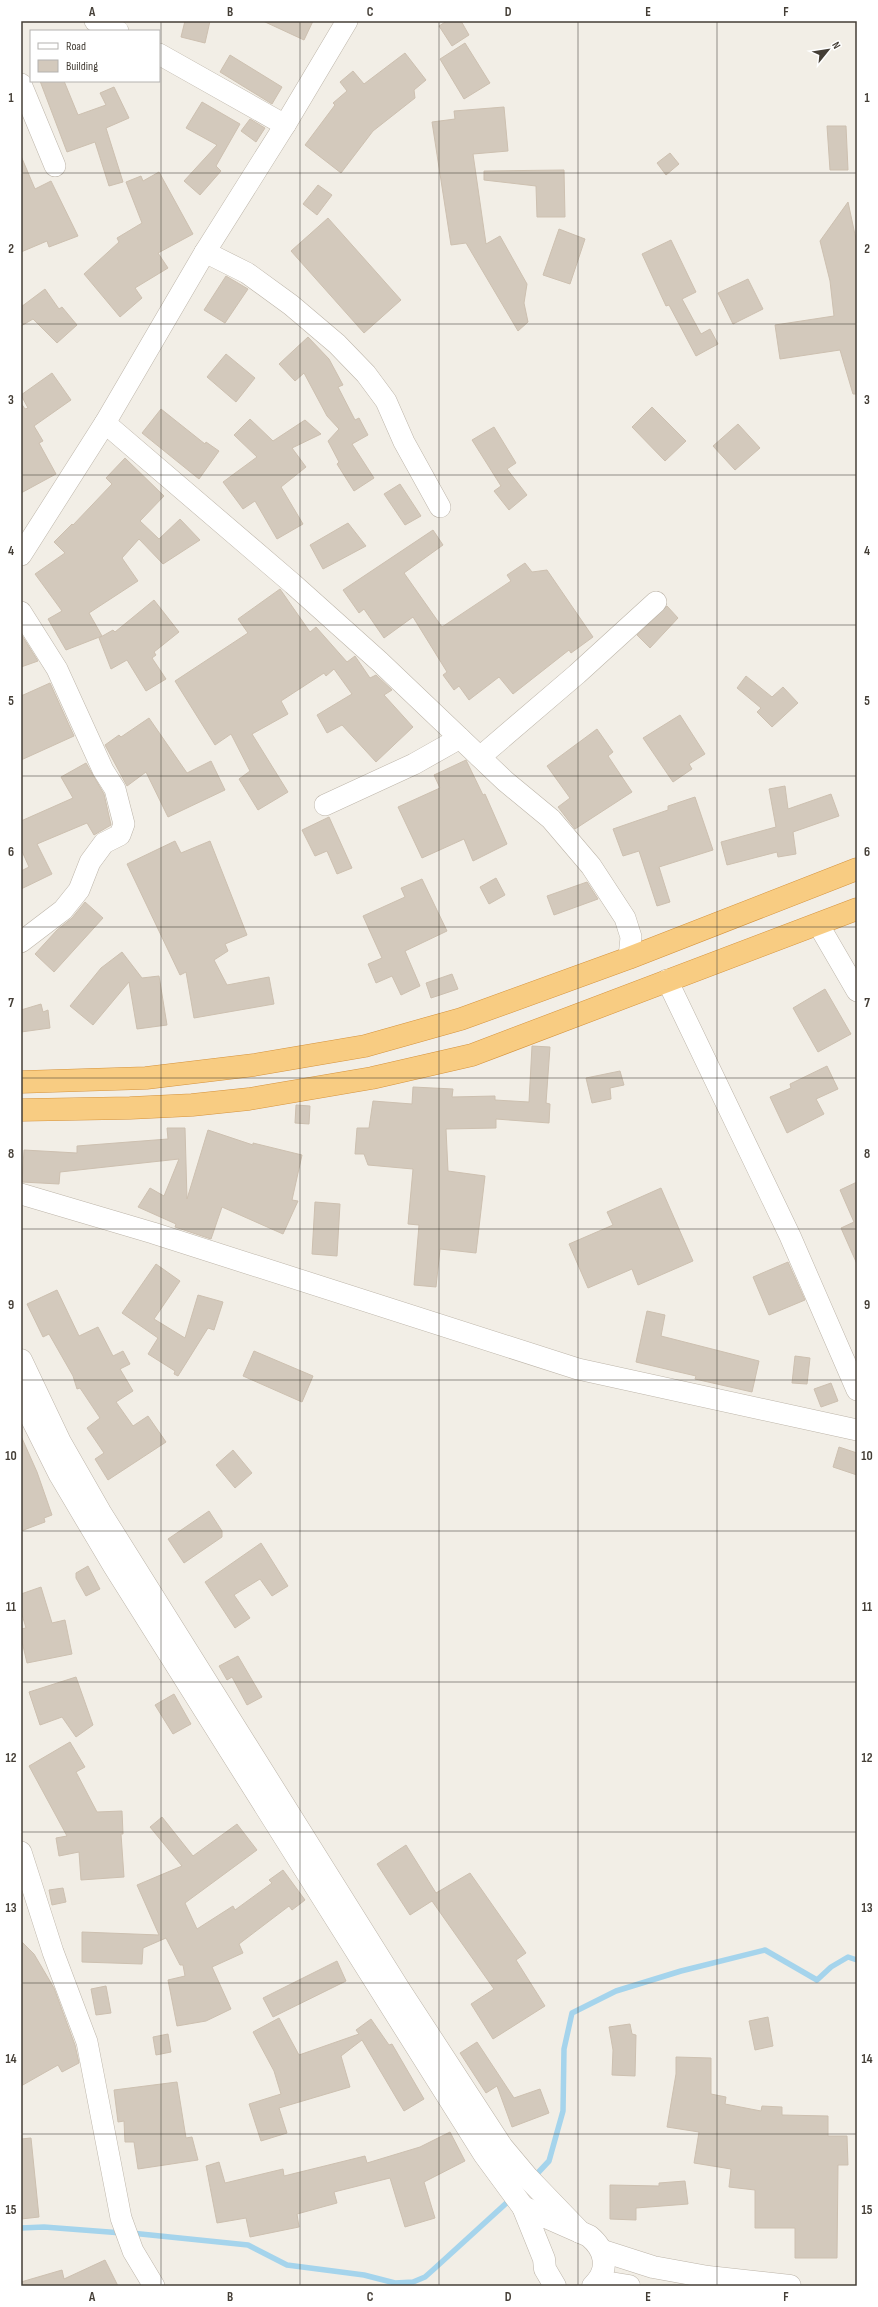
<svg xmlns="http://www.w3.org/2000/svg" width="878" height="2307" font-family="'Sofia Sans Condensed',sans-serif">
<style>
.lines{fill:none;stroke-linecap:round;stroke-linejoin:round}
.stream{stroke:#a5d4ec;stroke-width:5.5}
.building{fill:#d3c9bc;stroke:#cdc0b0}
.minor-casing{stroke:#bdb5a9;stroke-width:22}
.tertiary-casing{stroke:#bdb5a9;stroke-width:23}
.trunk-casing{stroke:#d5933d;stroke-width:23}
.minor{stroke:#fff;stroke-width:21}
.tertiary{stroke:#fff;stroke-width:22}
.trunk{stroke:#f8cc82;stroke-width:22}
.grid{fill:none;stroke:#443e36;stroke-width:1;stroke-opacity:0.55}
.neatline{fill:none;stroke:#443e36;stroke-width:1.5}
.grid-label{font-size:13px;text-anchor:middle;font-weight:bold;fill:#443e36}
</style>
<rect width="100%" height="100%" fill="#f2eee6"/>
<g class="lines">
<g class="stream">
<path d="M534 2177 549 2161 563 2111 564 2049 572 2013 616 1991 681 1971 765 1950 817 1980 831 1967 848 1957 857 1960"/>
<path d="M21 2228 44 2227 122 2233"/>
<path d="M131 2233 248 2245 287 2265 364 2275 395 2283 413 2282 425 2277 434 2269 512 2198"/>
</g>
</g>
<g class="building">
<path d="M185 21H210L205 43 181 37Z"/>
<path d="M263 21H313L304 40Z"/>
<path d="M447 21H461L469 35 452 46 439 26Z"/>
<path d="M465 43 490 83 464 99 440 59Z"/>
<path d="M405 53 426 80 414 90 415 98 373 131 341 173 305 145 335 105 333 103 347 91 340 82 353 71 364 84Z"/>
<path d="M230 55 282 87 272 104 220 72Z"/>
<path d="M40 81H64L78 115 106 105 100 93 114 87 129 118 106 128 123 182 109 186 95 142 67 152Z"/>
<path d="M202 102 240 124 216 166 221 171 200 195 184 181 217 145 186 128Z"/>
<path d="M504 107 508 151 473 154 486 244 500 236 527 284 524 303 528 322 518 331 466 243 451 245 432 122 455 119 454 111Z"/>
<path d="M250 119 265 128 256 142 241 131Z"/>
<path d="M827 126H846L848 170H830Z"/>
<path d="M670 153 679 164 666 175 657 163Z"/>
<path d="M21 156 35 189 51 181 78 236 49 247 47 241 21 252Z"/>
<path d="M564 170 565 217H537L536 186 484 180V171Z"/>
<path d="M159 172 193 234 158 253 168 268 135 288 142 298 120 317 84 274 119 242 117 238 142 223 126 182 141 176 143 181Z"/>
<path d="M318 185 332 195 317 215 303 204Z"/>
<path d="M848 202 857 244V394H853L840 350 780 359 775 325 834 316 830 281 820 241Z"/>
<path d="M328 218 401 300 364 333 291 251Z"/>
<path d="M559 229 585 239 570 284 543 275Z"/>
<path d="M671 240 696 292 682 299 701 334 710 329 718 344 696 356 669 305 666 306 642 254Z"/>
<path d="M226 276 248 289 225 323 204 310Z"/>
<path d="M748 279 763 309 733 324 718 293Z"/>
<path d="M45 289 59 309 62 307 77 325 57 343 33 319 21 326V307Z"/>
<path d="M308 337 329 359 343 385 338 387 355 420 359 418 368 435 352 444 374 478 354 491 337 464 339 462 328 441 339 429 327 416 304 373 295 381 279 364Z"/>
<path d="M226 354 255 378 236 402 207 377Z"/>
<path d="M52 373 71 400 34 426 43 441 39 443 56 474 21 493V403L25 409 28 408 21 395Z"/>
<path d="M652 407 686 441 665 461 632 427Z"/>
<path d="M161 409 205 444 206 442 219 451 199 479 142 433Z"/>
<path d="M250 419 273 441 305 420 321 434 292 448 306 467 281 487 303 524 277 539 255 501 243 509 223 482 257 457 234 435Z"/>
<path d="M738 424 760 448 735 470 713 446Z"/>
<path d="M494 427 516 463 507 469 527 495 509 510 494 491 501 486 472 440Z"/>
<path d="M125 458 164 496 140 521 159 539 180 519 200 540 163 564 139 539 122 558 138 581 89 613 102 636 66 650 48 619 62 611 35 574 65 553 54 542 72 524 73 525 112 484 106 478Z"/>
<path d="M400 484 421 516 405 525 384 494Z"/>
<path d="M348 523 366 546 323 569 310 545Z"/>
<path d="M433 530 443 545 404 573 442 627 511 581 507 575 525 563 532 572 547 570 593 637 571 653 569 650 513 694 499 677 469 700 459 686 454 690 443 675 447 672 413 617 384 638 364 609 359 613 343 590Z"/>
<path d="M280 589 310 632 316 627 347 662 355 656 370 678 376 675 392 690 384 695 413 727 376 762 342 725 327 733 317 715 352 694 334 669 326 676 324 673 281 701 288 714 252 734 288 792 258 810 239 779 250 771 231 734 215 745 175 681 248 633 238 619Z"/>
<path d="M154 600 179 632 154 652 156 655 152 658 166 679 146 691 127 660 111 669 99 638 113 630 115 632Z"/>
<path d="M667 606 678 618 650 648 637 635Z"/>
<path d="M21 634 38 661 21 667Z"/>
<path d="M746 676 772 697 783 687 798 703 772 727 757 712 761 708 737 688Z"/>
<path d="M50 683 74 736 21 760V696Z"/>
<path d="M680 715 705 754 689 764 692 769 673 782 643 738Z"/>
<path d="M149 718 187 773 211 761 225 790 168 817 146 772 127 786 105 745 119 735 121 737Z"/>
<path d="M597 729 613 752 608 756 632 792 575 829 558 807 570 798 547 766Z"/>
<path d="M466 760 483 795 485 794 507 844 473 861 464 839 422 858 398 807 440 788 434 775Z"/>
<path d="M86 763 104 794 111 825 94 835 87 823 37 844 52 874 21 889V871L29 867 21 849V821L73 798 61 777Z"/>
<path d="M785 786 788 809 831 794 839 816 793 832 796 854 778 857 777 852 727 865 721 842 776 827 769 789Z"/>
<path d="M695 797 713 850 659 867 670 902 657 906 639 851 623 856 613 829 668 810V806Z"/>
<path d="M329 817 352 868 337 874 327 851 315 856 302 830Z"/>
<path d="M175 841 181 853 210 841 247 935 225 944 228 951 214 960 227 985 269 977 274 1004 194 1018 186 972 180 975 127 864Z"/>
<path d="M496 878 505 895 489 904 480 887Z"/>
<path d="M422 879 447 931 405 951 420 986 401 995 392 976 376 983 368 964 382 958 363 916 405 897 401 888Z"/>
<path d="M587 882 598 899 554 915 547 896Z"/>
<path d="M85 902 103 918 54 972 35 954 57 930 72 918Z"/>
<path d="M122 952 142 978 159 976 167 1025 137 1029 129 982 93 1025 70 1006 101 968Z"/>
<path d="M452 974 458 989 431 998 426 983Z"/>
<path d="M825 989 851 1034 818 1052 793 1008Z"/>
<path d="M41 1004 43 1012 48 1010 50 1028 21 1032V1010Z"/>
<path d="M532 1046 550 1047 546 1103 550 1104 549 1123 496 1119V1128L446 1129 448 1171 485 1176 476 1253 440 1249 436 1287 414 1285 419 1225 408 1224 413 1169 368 1165 364 1154H355L357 1128H369L373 1101 412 1104 413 1087 453 1089 452 1097 495 1096V1100L529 1102Z"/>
<path d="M827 1066 838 1089 816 1099 824 1114 787 1133 770 1097 791 1088 790 1084Z"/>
<path d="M620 1071 624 1085 610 1088 611 1099 592 1103 586 1078Z"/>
<path d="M296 1105 310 1106 309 1124 295 1123Z"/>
<path d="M167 1128H185L187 1199 208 1130 253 1145V1143L302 1155 292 1200 298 1201 283 1234 222 1207 211 1239 175 1227 176 1224 138 1207 150 1188 164 1196 179 1159 60 1172 59 1184 22 1182 24 1150 77 1153V1146L168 1139Z"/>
<path d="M857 1182V1264L841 1228 854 1222 840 1190Z"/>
<path d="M661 1188 693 1261 638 1285 632 1269 588 1288 569 1244 613 1225 607 1212Z"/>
<path d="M315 1202 340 1204 337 1256 312 1254Z"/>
<path d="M788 1262 805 1300 769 1315 753 1277Z"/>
<path d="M156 1264 180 1281 154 1319 185 1338 198 1295 223 1302 214 1330 208 1328 178 1376 174 1374 175 1371 148 1354 158 1338 122 1313Z"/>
<path d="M57 1290 79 1336 98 1327 113 1356 123 1351 130 1364 120 1369 133 1391 116 1402 133 1426 148 1416 166 1442 108 1480 95 1459 104 1453 87 1428 100 1418 80 1388 77 1389 73 1376 49 1334 43 1337 27 1304Z"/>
<path d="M647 1311 665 1315 661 1336 759 1361 752 1392 695 1379 696 1376 636 1362Z"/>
<path d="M254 1351 313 1376 302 1402 243 1376Z"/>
<path d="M795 1356 810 1358 807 1384 792 1383Z"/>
<path d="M831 1383 838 1401 821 1407 814 1389Z"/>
<path d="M21 1436 37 1472 52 1515 44 1518 45 1522 21 1531Z"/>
<path d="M839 1447 857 1453V1475L833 1467Z"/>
<path d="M233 1450 252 1473 235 1488 216 1465Z"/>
<path d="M209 1511 222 1531V1537L184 1563 168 1539Z"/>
<path d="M261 1543 288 1586 272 1596 260 1579 234 1595 250 1618 235 1628 205 1582Z"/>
<path d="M88 1566 100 1589 86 1596 76 1578V1573Z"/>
<path d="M41 1587 52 1623 65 1620 72 1654 27 1663 21 1637V1629L26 1628 21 1611V1594Z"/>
<path d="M238 1656 262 1697 247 1705 232 1677 227 1680 219 1666Z"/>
<path d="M76 1677 93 1725 76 1737 62 1717 40 1725 29 1692Z"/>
<path d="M174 1694 191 1724 173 1734 155 1705Z"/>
<path d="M70 1742 85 1767 76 1772 97 1812 122 1811 123 1834H121L124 1877 81 1880 79 1852 59 1856 56 1838 67 1836 29 1766Z"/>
<path d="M162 1817 193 1856 237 1824 257 1850 185 1903 197 1929 233 1906 235 1910 272 1883 269 1880 283 1870 305 1900 292 1910 289 1906 239 1944 243 1953 212 1967 231 2009 206 2021 177 2026 168 1980 185 1976 183 1965H180L166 1938 143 1948 142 1964 82 1962V1932L159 1935 137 1885 182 1866 150 1827Z"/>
<path d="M406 1845 436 1893 470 1873 526 1953 516 1960 545 2006 493 2039 471 2004 494 1989 432 1901 410 1915 377 1864Z"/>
<path d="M63 1888 66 1902 52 1905 49 1890Z"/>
<path d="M21 1941 34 1954 54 1988 75 2045 79 2063 62 2072 58 2065 21 2086Z"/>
<path d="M337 1961 346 1981 273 2017 263 1998Z"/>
<path d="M106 1986 111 2013 96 2015 91 1989Z"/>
<path d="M768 2017 773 2046 755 2050 749 2021Z"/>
<path d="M279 2018 299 2055 359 2034 356 2030 371 2019 389 2045 392 2044 424 2099 404 2111 362 2040 341 2056 350 2087 279 2108 287 2133 261 2141 249 2104 281 2094 274 2071 253 2032Z"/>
<path d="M630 2024 632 2034 636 2035 635 2076 612 2075 613 2050 609 2027Z"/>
<path d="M168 2034 171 2052 156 2055 153 2037Z"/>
<path d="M477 2042 514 2098 540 2089 549 2113 512 2127 497 2086 486 2093 460 2053Z"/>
<path d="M676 2057 711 2058V2094L726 2097 725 2104 761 2111 762 2106 782 2107V2115L828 2116V2136H847L848 2165H838L837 2258H795V2228H755V2190L729 2187 731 2169 694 2163 699 2132 667 2127 676 2074Z"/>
<path d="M177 2082 186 2138 192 2137 198 2160 138 2169 134 2142H125L124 2121 118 2122 114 2090Z"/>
<path d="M450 2132 465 2161 424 2182 435 2218 405 2227 390 2178 334 2192 337 2203 297 2214 299 2227 250 2237 246 2218 217 2223 206 2166 219 2162 225 2183 283 2169 284 2176 365 2156 367 2163 420 2147Z"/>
<path d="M31 2138 39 2217 21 2219V2139Z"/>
<path d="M685 2181 688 2204 636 2208V2220L610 2219V2185L659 2186V2183Z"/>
<path d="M105 2260 118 2286H21V2282L62 2270 64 2279Z"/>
</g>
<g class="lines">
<defs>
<g id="minor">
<path d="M95 21 118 31"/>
<path d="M159 54 285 125"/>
<path d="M21 84 55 166"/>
<path d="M205 252 247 273 291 305 337 344 366 374 386 401 404 442 440 507"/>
<path d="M105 423 293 584 380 662 505 781 551 819 591 866 625 918 631 937 629 958"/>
<path d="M21 555 105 423 205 252 285 125 347 21"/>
<path d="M21 612 57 669 103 770 115 789 124 824 120 835 104 843 90 862 79 890 63 910 21 942"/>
<path d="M480 757 577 674 656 602"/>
<path d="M325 805 414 764 460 738"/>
<path d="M818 924 857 991"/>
<path d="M667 980 790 1236 857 1390"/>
<path d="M21 1194 153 1233 578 1369 857 1430"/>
<path d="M21 1852 53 1952 87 2042 121 2218 133 2251 154 2286"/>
</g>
<g id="tertiary">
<path d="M21 1360 60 1442 100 1512 399 1989 502 2147 528 2178 580 2232"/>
<path d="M21 1397 60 1475 114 1566 484 2154 523 2207"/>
<path d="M603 2251 653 2267 708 2277 790 2286"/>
<path d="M598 2281 629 2286"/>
<path d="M555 2286 545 2269 544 2259 523 2207 589 2236C606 2250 610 2270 593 2286"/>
</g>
<g id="trunk">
<path d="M21 1082 146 1078 254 1065 365 1046 461 1019 629 958 857 869"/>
<path d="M21 1110 130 1108 192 1105 249 1099 372 1078 472 1055 857 909"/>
</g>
</defs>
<use href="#minor" class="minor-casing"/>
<use href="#tertiary" class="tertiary-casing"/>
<use href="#trunk" class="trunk-casing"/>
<use href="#minor" class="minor"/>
<use href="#tertiary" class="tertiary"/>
<use href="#trunk" class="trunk"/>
</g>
<path class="grid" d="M161 21V2286M300 21V2286M439 21V2286M578 21V2286M717 21V2286M21 173H857M21 324H857M21 475H857M21 625H857M21 776H857M21 927H857M21 1078H857M21 1229H857M21 1380H857M21 1531H857M21 1682H857M21 1832H857M21 1983H857M21 2134H857"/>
<rect width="878" height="2307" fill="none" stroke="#ffffff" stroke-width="44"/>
<rect x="30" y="30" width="130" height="52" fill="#ffffff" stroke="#b4b2af"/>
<rect x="38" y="43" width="20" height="6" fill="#ffffff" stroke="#b4b2af"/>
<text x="66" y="50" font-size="12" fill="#443e36">Road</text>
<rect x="38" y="60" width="20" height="12" fill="#d3c9bc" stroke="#b4b2af"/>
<text x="66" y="70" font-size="12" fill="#443e36">Building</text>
<g transform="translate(828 50) rotate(60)" stroke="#ffffff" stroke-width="3" paint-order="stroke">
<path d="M0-3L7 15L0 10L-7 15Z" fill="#443e36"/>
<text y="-6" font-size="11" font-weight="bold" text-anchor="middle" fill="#443e36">N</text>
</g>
<rect x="22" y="22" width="834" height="2263" class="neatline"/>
<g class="grid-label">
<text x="92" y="16">A</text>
<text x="230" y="16">B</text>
<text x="370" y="16">C</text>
<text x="508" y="16">D</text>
<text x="648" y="16">E</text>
<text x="786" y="16">F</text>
<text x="11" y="102">1</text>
<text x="867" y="102">1</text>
<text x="11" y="253">2</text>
<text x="867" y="253">2</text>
<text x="11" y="404">3</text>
<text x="867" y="404">3</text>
<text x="11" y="555">4</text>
<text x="867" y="555">4</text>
<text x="11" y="705">5</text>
<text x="867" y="705">5</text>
<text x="11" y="856">6</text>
<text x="867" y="856">6</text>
<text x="11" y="1007">7</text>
<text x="867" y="1007">7</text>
<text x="11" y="1158">8</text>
<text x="867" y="1158">8</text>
<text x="11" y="1309">9</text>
<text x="867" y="1309">9</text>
<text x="11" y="1460">10</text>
<text x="867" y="1460">10</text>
<text x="11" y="1611">11</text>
<text x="867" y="1611">11</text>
<text x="11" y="1762">12</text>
<text x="867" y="1762">12</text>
<text x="11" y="1912">13</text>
<text x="867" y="1912">13</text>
<text x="11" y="2063">14</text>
<text x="867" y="2063">14</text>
<text x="11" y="2214">15</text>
<text x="867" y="2214">15</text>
<text x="92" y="2301">A</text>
<text x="230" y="2301">B</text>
<text x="370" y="2301">C</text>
<text x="508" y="2301">D</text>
<text x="648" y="2301">E</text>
<text x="786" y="2301">F</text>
</g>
</svg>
